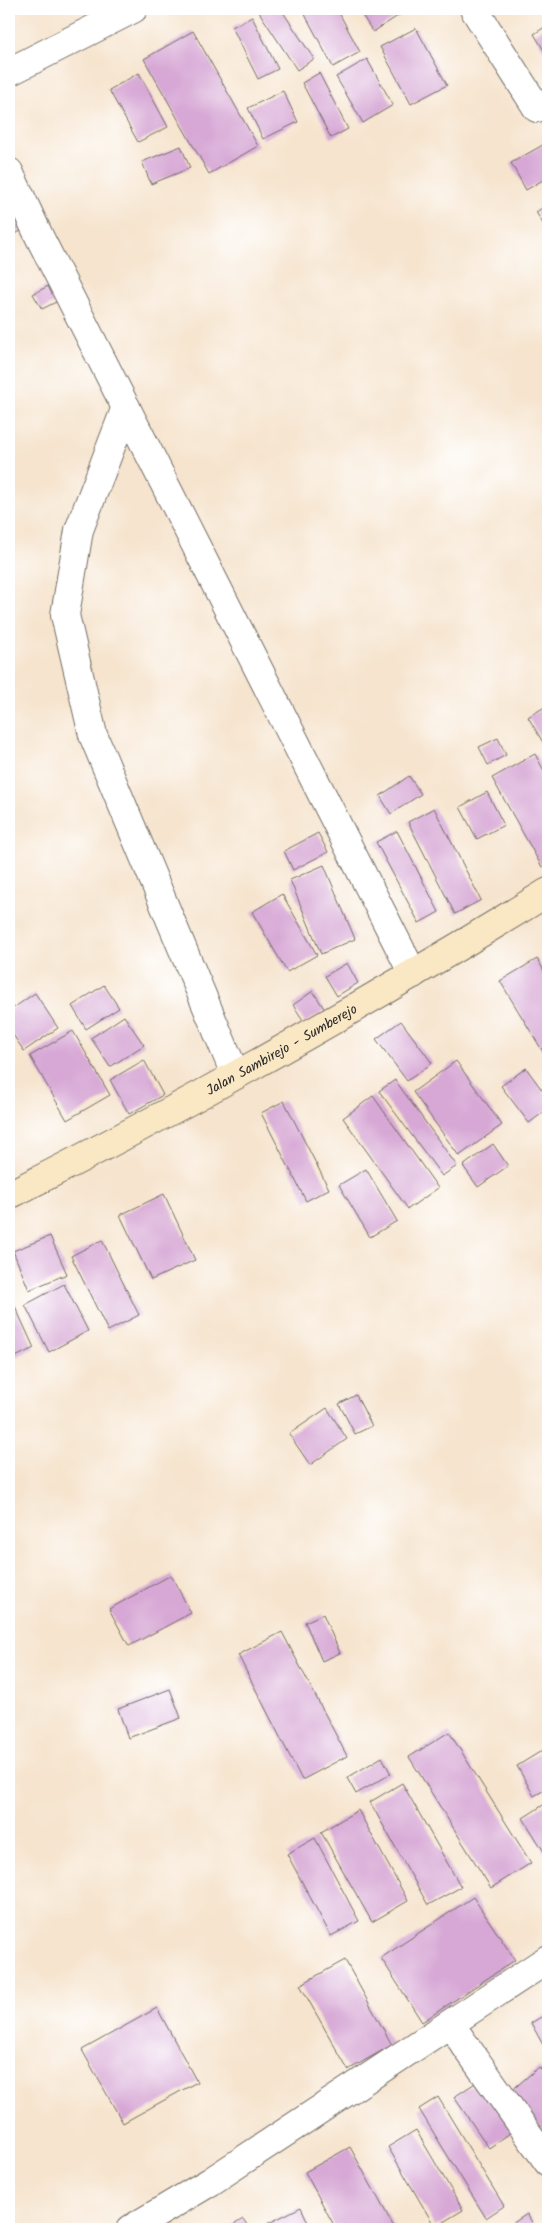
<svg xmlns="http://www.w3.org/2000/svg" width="557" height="2238" font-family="Kalam,sans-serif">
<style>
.building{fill:#d7a8d5}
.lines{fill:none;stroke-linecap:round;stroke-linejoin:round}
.minor-casing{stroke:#726c64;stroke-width:30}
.secondary-casing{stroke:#726c64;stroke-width:30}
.minor{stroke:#fff;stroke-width:28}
.secondary{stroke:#fae7c3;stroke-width:28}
.labels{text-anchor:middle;stroke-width:4;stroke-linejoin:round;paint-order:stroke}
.street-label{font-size:14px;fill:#2b2b2b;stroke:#fff}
</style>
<rect width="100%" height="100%" fill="#fff"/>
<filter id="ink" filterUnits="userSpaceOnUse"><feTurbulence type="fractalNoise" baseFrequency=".02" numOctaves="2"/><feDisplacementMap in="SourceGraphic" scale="10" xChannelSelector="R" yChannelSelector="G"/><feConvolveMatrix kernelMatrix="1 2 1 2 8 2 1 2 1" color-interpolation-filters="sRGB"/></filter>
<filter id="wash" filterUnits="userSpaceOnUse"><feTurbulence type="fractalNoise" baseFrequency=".0096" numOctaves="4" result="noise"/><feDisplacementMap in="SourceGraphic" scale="20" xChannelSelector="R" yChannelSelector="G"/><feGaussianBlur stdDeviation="1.12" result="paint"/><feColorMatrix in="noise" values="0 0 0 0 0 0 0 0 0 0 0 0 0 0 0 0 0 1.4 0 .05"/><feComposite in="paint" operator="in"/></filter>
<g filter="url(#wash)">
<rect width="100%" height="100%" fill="#f6e4ce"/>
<g id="blocks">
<g class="building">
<path d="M257 9H281L314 59 297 70Z"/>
<path d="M302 9H337L360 52 333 67Z"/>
<path d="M358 9H397L401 14 373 32Z"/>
<path d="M252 17 278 69 258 79 232 27Z"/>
<path d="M548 25V57L534 34Z"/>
<path d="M416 28 447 85 411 104 380 47Z"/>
<path d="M193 31 258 146 209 174 144 59Z"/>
<path d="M367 59 393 105 363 123 336 77Z"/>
<path d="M139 73 168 127 138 142 109 90Z"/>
<path d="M319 73 348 129 331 138 302 83Z"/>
<path d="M283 91 298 122 263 139 248 108Z"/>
<path d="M548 142V177L526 190 511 163Z"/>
<path d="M181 146 190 168 151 184 142 162Z"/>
<path d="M9 193 27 228 9 237Z"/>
<path d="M548 204V232L536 212Z"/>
<path d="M50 285 58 301 42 309 33 294Z"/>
<path d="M548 705V751L528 717Z"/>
<path d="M498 738 506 755 488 765 479 747Z"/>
<path d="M535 754 548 778V863L542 867 492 778Z"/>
<path d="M409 776 421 794 391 814 380 796Z"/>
<path d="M487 792 504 825 477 839 460 807Z"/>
<path d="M434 808 481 900 455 914 408 822Z"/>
<path d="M397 831 439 912 419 923 376 842Z"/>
<path d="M318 833 328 852 293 870 284 851Z"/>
<path d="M324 865 355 939 321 954 290 880Z"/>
<path d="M282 894 317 955 287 972 252 912Z"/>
<path d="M537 959 548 977V1060L500 981Z"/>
<path d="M347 963 358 983 337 996 325 976Z"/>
<path d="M104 985 119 1008 86 1029 72 1006Z"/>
<path d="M313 991 325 1010 305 1023 293 1005Z"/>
<path d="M35 993 58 1028 24 1051 9 1029V1011Z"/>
<path d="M124 1016 144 1045 110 1067 91 1038Z"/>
<path d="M401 1021 432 1063 407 1081 376 1039Z"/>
<path d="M73 1031 110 1095 67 1120 30 1056Z"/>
<path d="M144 1060 163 1095 129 1114 110 1080Z"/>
<path d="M456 1061 502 1125 459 1156 413 1092Z"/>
<path d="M526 1068 548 1098V1109L529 1123 501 1086Z"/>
<path d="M395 1080 457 1166 442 1176 379 1091Z"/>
<path d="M373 1096 438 1188 408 1209 343 1118Z"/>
<path d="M284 1101 329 1189 306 1201 261 1113Z"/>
<path d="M493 1144 508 1166 478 1187 463 1166Z"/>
<path d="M366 1169 397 1221 370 1237 339 1185Z"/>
<path d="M164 1194 195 1260 151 1280 120 1215Z"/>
<path d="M50 1236 67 1274 29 1290 13 1251Z"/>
<path d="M102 1240 139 1315 108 1331 71 1256Z"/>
<path d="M64 1284 88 1331 49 1352 25 1305Z"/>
<path d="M9 1293 34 1348 9 1360Z"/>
<path d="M356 1395 372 1426 355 1434 339 1404Z"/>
<path d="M327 1408 347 1439 310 1465 289 1434Z"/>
<path d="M171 1575 191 1613 129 1646 109 1609Z"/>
<path d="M323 1614 340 1653 322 1661 305 1622Z"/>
<path d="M282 1632 347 1756 302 1780 238 1655Z"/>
<path d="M170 1689 181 1718 128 1738 118 1709Z"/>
<path d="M449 1732 531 1863 491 1888 409 1757Z"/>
<path d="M548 1747V1788L534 1796 517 1766Z"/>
<path d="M382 1757 391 1774 356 1794 347 1778Z"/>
<path d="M402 1783 461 1887 428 1905 370 1802Z"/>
<path d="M548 1802V1858L523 1818Z"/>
<path d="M358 1810 408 1901 372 1922 321 1832Z"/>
<path d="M315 1838 359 1921 331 1936 287 1854Z"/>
<path d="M473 1897 515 1960 422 2022 381 1958Z"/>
<path d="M345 1960 392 2045 348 2070 300 1985Z"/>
<path d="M157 2008 197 2082 123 2123 82 2050Z"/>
<path d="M548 2013V2054L531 2023Z"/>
<path d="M539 2067 548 2077V2128L544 2132 511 2091Z"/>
<path d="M483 2078 517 2128 489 2148 454 2097Z"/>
<path d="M438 2097 504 2206 486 2218 419 2109Z"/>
<path d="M416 2130 463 2210 435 2227 388 2147Z"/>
<path d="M350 2147 395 2229H336L305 2172Z"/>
<path d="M301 2207 311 2229H269L267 2224Z"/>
<path d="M527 2214 536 2229H504Z"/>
<path d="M243 2219 250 2229H227Z"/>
</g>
</g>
</g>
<g filter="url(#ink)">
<use href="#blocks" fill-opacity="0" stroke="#726c64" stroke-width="1"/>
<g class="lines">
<defs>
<g id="minor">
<path d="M474 9 537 108"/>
<path d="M9 72 133 9"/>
<path d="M9 172 40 238 413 974"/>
<path d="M126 407 79 530 65 615 93 735 235 1074"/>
<path d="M450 2024 548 2162"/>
<path d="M131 2229 210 2182 548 1959"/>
</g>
<g id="secondary">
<path id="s1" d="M9 1195C193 1103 373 1000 548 892"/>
</g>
</defs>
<use href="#minor" class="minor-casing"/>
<use href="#secondary" class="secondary-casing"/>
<use href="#minor" class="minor"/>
<use href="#secondary" class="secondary"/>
</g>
</g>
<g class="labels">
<g class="street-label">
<text dy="5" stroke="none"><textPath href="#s1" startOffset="309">Jalan Sambirejo - Sumberejo</textPath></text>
</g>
</g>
<rect width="557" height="2238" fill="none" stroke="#fff" stroke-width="30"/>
</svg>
